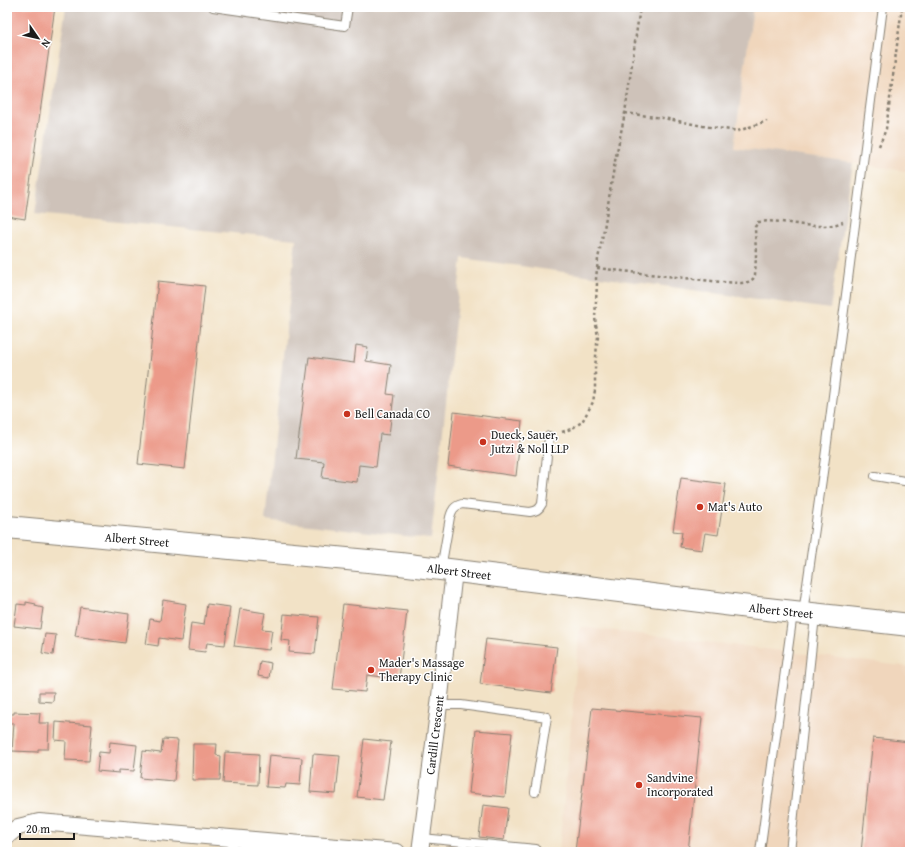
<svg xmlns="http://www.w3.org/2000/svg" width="917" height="859" font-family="'Gentium Book Plus',serif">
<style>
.built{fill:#f0d6bc}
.industrial{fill:#cec2b9}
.building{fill:#ec9a89}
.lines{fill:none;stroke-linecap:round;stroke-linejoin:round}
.lane-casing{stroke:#877f71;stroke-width:10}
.street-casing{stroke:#877f71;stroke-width:18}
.secondary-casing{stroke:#877f71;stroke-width:24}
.path{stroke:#877f71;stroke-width:2.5;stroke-dasharray:3 3;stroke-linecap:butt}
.lane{stroke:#fff;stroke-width:8}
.street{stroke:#fff;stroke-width:16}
.secondary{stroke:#fff;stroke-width:22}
.poi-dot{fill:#c8321e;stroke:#fff;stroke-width:1.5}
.labels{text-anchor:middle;stroke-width:3;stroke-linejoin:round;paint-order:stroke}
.poi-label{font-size:12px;fill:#1c1c1c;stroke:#fff;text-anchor:start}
.street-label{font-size:12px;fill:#1c1c1c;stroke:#fff}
</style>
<rect width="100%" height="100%" fill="#fff"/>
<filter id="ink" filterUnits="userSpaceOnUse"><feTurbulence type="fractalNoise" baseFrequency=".025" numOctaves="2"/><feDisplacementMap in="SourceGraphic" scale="8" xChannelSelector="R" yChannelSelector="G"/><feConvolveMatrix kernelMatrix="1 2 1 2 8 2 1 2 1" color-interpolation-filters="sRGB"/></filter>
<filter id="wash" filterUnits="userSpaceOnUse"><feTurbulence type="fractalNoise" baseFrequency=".012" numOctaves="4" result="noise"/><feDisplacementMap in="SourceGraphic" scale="16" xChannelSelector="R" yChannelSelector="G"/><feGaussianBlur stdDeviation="0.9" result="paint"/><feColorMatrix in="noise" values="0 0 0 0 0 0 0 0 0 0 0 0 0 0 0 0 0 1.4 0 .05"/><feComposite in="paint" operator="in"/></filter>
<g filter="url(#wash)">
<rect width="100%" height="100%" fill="#f2e2c6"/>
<g class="built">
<path d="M753 7H910V172L853 163 734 147Z"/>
<path d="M580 627 758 648 910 667V852H559Z"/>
</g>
<path class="industrial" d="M66 7H753L734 147 853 163 830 309 462 258 431 539 265 520 296 239 35 214Z"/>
<g id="blocks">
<g class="building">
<path d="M7 7H55L25 219 7 216Z"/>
<path d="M158 281 205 286 185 469 138 464Z"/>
<path d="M356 345 368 347 366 361 391 365 387 394 394 395 389 435 380 434 376 467 359 465 357 482 322 478 324 462 296 459 309 357 354 363Z"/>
<path d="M454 412 522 421 516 476 448 466Z"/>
<path d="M681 478 726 484 718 535 705 533 702 550 680 547 682 532 673 531Z"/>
<path d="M163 600 186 604 181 641 159 638 158 646 146 644 150 619 160 621Z"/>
<path d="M26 602 36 604 35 606 43 608 40 629 14 626 17 604 26 605Z"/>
<path d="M207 604 230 607 225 645 207 643 205 652 188 650 191 623 204 625Z"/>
<path d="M343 604 407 611 399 679 367 675 365 692 333 689Z"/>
<path d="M80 607 129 614 125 643 75 636Z"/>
<path d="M240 609 265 613 262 629 272 630 269 650 234 646Z"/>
<path d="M284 614 319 617 315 654 289 652 290 641 281 640Z"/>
<path d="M45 634 56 635 53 655 42 653Z"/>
<path d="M486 639 557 647 551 693 480 684Z"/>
<path d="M260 661 271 663 269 678 258 676Z"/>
<path d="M39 692H54L53 702 39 701Z"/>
<path d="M592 708 702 718 688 852H575Z"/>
<path d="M14 712 40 713 39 723H49L48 749H38V752L12 751 14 723H7V714H14Z"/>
<path d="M56 722 92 725 89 761 65 760 66 741 55 740Z"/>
<path d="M476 730 512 733 505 797 469 793Z"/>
<path d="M873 738 910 742V852H861Z"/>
<path d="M163 739 178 740 174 781 140 778 143 751 161 753Z"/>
<path d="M364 739 391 742 383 800 357 797Z"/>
<path d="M110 742 137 745 134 771 119 770V773L97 771 99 752 109 753Z"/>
<path d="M193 744H217L216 755 221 756 220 780H192Z"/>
<path d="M225 752 259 754 258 785 223 783Z"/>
<path d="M313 754 340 756 336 794 310 792Z"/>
<path d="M269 755 302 758 300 785 286 784 285 788 266 787Z"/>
<path d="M483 805 508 808 504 840 479 837Z"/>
</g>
</g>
</g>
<g filter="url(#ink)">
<use href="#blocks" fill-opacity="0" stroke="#877f71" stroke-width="1"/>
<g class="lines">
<defs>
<g id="lane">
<path d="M213 7 345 26 348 7"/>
<path d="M875 476 910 482"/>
<path d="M441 569 450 517C452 510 454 506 462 504L530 512C536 511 539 510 542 504L549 436"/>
<path d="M803 613 825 458 883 7"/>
<path d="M439 705H461L547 717 535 792"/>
<path d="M422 838 536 849V852"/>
<path d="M760 852 793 613"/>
<path d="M790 852 815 616"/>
</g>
<g id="street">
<path d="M7 836 18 827 39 822 397 852"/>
<path d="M420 852 439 705 454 571"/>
</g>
<path id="secondary" d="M7 527 400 564 749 607 910 625"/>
</defs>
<use href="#lane" class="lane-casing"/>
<use href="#street" class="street-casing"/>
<use href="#secondary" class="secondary-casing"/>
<g class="path">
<path d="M625 113 663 118 703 126 738 131 767 121"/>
<path d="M879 146 886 129 902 7"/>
<path d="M597 268 622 271 721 282 742 283 748 282 753 279 755 275 756 256 755 227 758 222C787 218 814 233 843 222"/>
<path d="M562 432 571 429 582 422 593 402 595 390V369L597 344 598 337 595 318 597 284 596 279 598 259 604 229 615 161 625 113 640 7"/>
</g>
<use href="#lane" class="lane"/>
<use href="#street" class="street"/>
<use href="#secondary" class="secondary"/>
</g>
</g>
<g class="poi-dot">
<circle cx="347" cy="414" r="4"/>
<circle cx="483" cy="442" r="4"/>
<circle cx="700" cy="507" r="4"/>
<circle cx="371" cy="670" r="4"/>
<circle cx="639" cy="785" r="4"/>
</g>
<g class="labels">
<g class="poi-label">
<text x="355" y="418">Bell Canada CO</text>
<text x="491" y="439">Dueck, Sauer,<tspan x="491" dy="14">Jutzi &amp; Noll LLP</tspan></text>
<text x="708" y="511">Mat's Auto</text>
<text x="379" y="667">Mader's Massage<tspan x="379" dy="14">Therapy Clinic</tspan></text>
<text x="647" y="782">Sandvine<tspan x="647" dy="14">Incorporated</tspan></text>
</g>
<g class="street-label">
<text transform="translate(137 540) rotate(5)" y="4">Albert Street</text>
<text transform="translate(459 572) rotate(7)" y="4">Albert Street</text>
<text transform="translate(781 611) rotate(6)" y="4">Albert Street</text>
<text transform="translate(435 735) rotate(-83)" y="4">Cardill Crescent</text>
</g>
</g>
<rect width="917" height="859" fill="none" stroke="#fff" stroke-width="24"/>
<g transform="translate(38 38) rotate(124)" stroke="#ffffff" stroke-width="3" paint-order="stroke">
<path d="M0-3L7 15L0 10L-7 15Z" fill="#1c1c1c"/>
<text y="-6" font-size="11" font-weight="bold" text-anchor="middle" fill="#1c1c1c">N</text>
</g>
<path d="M20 833v6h54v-6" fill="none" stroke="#1c1c1c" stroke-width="2"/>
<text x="26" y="833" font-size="12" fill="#1c1c1c" stroke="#ffffff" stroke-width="3" paint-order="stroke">20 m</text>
</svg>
